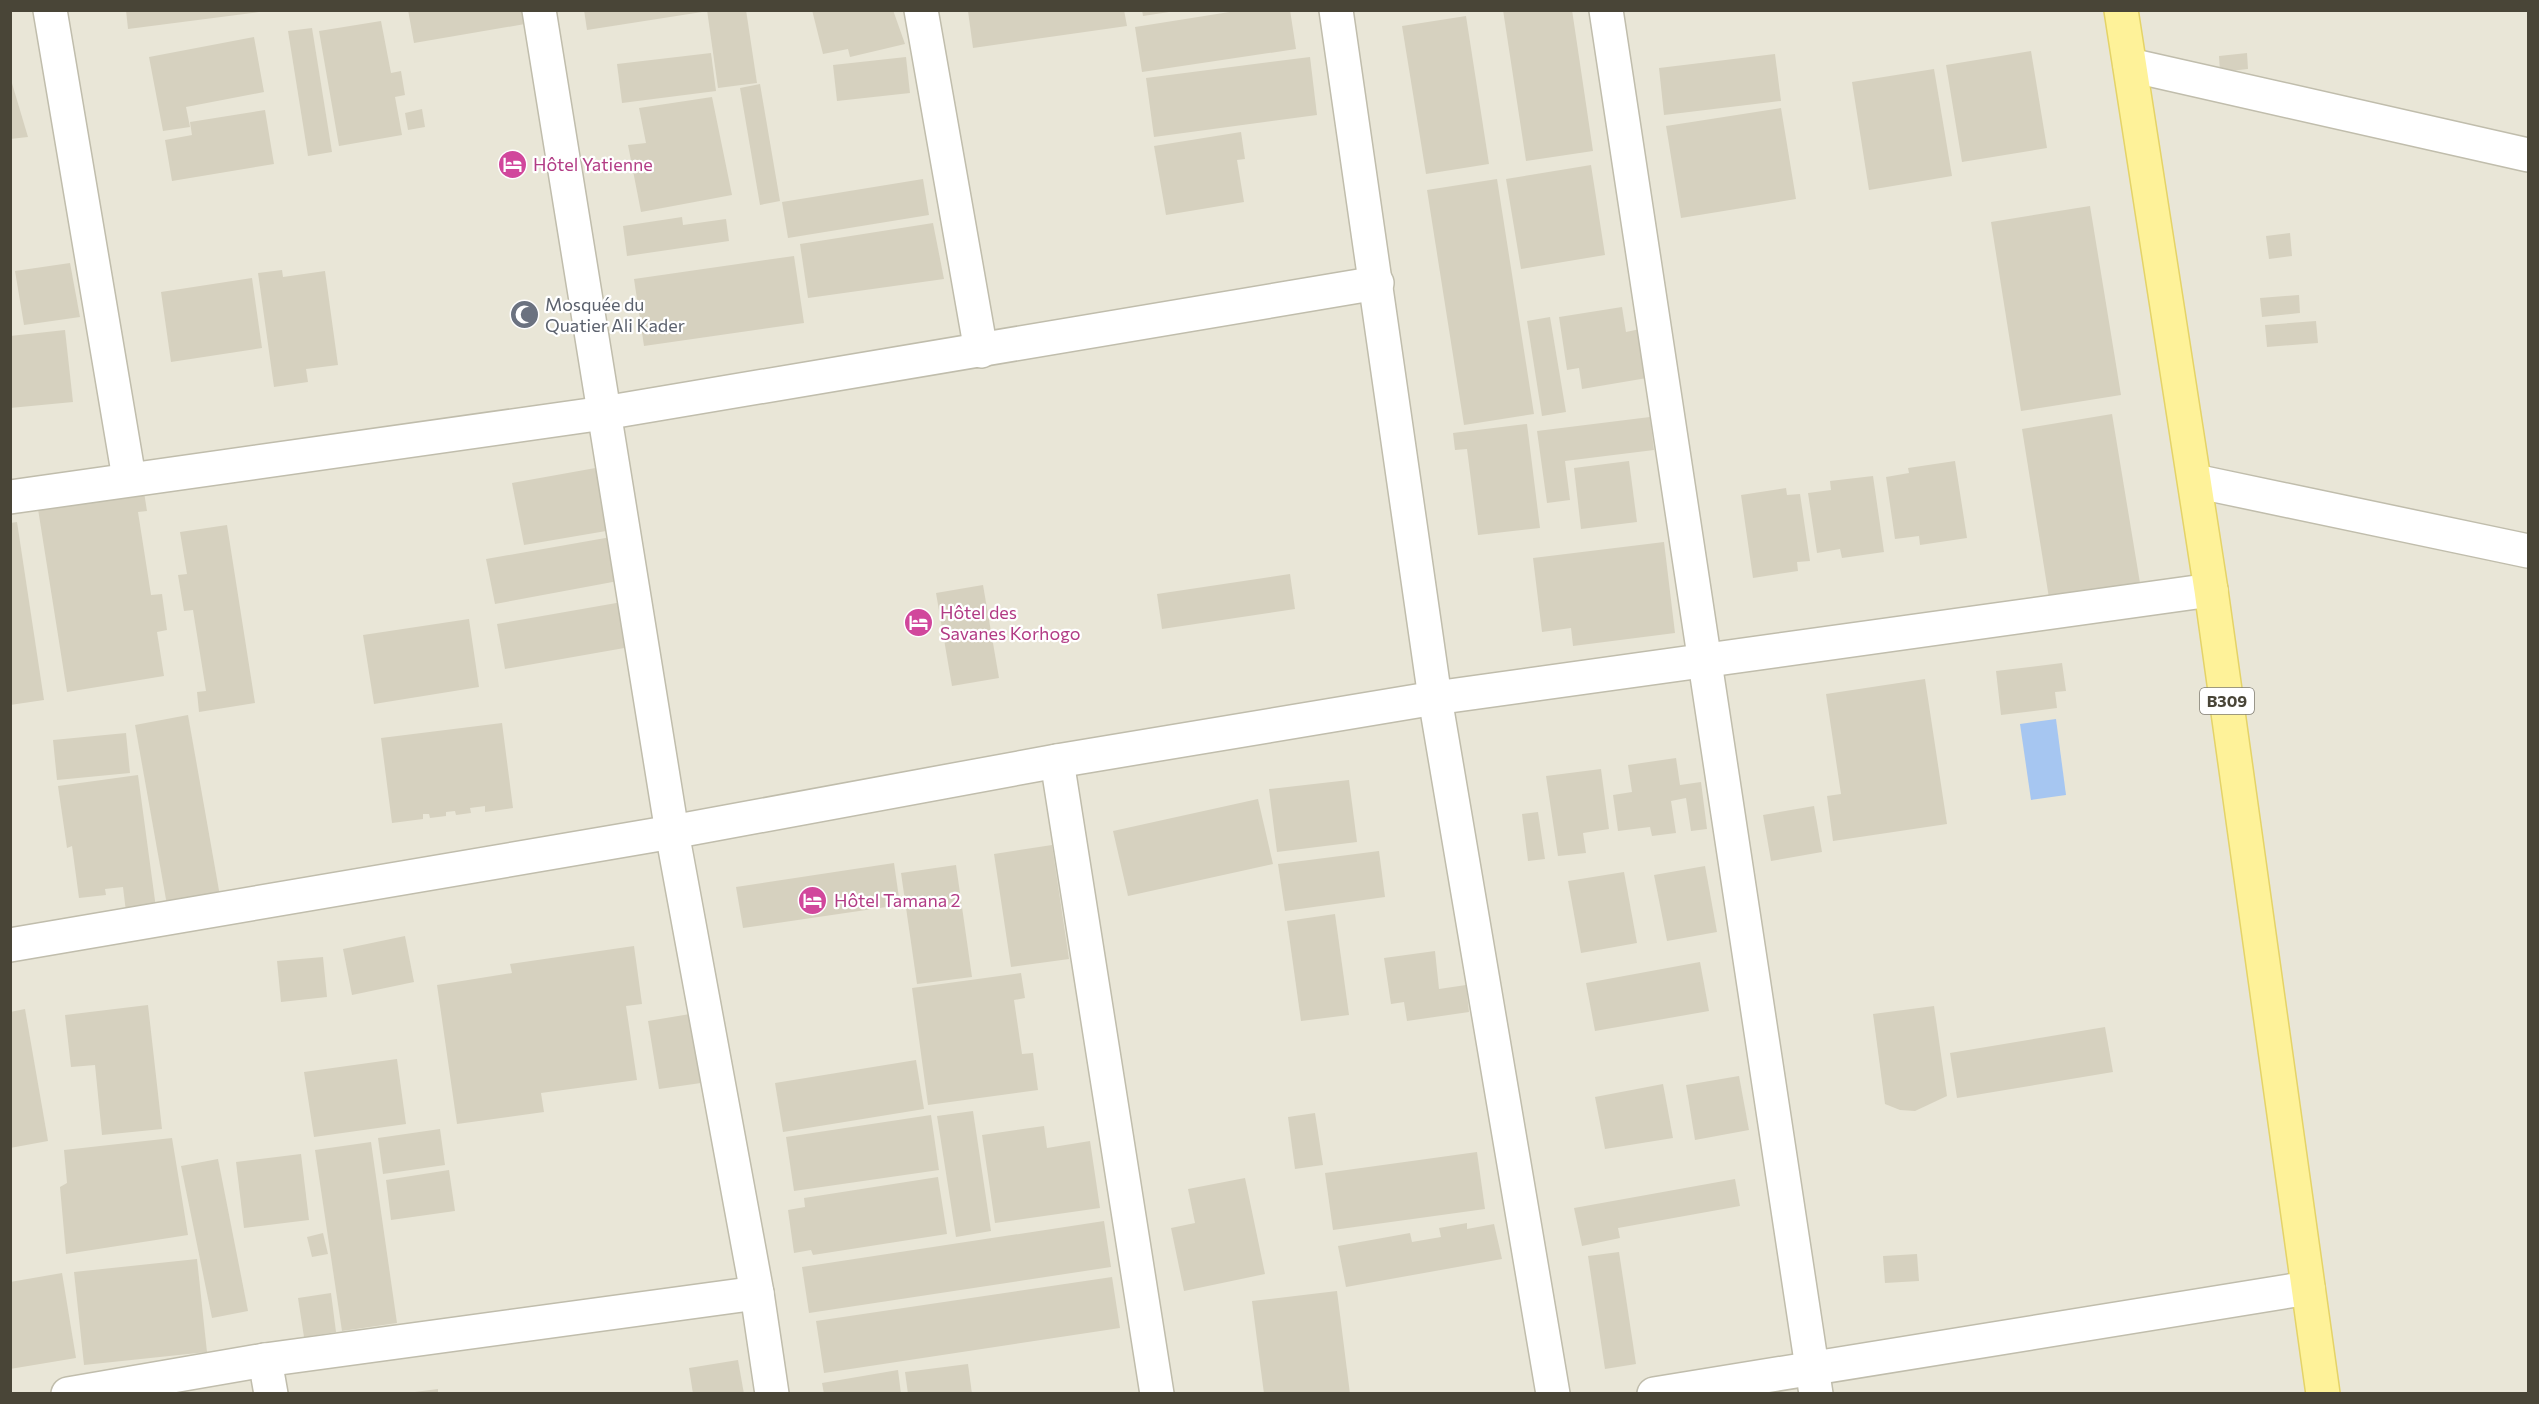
<svg xmlns="http://www.w3.org/2000/svg" width="2539" height="1404" font-family="Commissioner,sans-serif">
<style>
.residential{fill:#e9e6d7}
.water{fill:#a6c6f1}
.building{fill:#d6d1bf}
.lines{fill:none;stroke-linecap:round;stroke-linejoin:round}
.minor-casing{stroke:#c0bdac;stroke-width:36}
.primary-casing{stroke:#e4d368;stroke-width:36}
.minor{stroke:#fff;stroke-width:33}
.primary{stroke:#fef299;stroke-width:33}
.labels{text-anchor:middle;stroke-width:4.5;stroke-linejoin:round;paint-order:stroke}
.shield{fill:#fff;stroke:#807d73;stroke-width:1.5}
.shield-label{font-size:16px;font-weight:bold;fill:#494537}
.hotel-label{font-size:18px;fill:#b23c85;stroke:#fff;text-anchor:start}
.worship-label{font-size:18px;fill:#5b616d;stroke:#fff;text-anchor:start}
</style>
<rect width="100%" height="100%" fill="#f5f3e9"/>
<rect class="residential" x="11" y="11" width="2517" height="1382"/>
<path class="water" d="M2056 719 2066 795 2031 800 2020 724Z"/>
<g class="building">
<path d="M126 10H259V12L128 29Z"/>
<path d="M408 10H522L525 24 414 43Z"/>
<path d="M584 10H702V12L587 30Z"/>
<path d="M707 10H746L757 83 718 88Z"/>
<path d="M812 10H893L905 44 850 57 848 49 823 54Z"/>
<path d="M1124 10 1127 26 973 48 968 11Z"/>
<path d="M1142 10H1168L1169 12 1143 16Z"/>
<path d="M1242 10H1290L1296 49 1142 72 1135 27Z"/>
<path d="M1503 10H1572L1593 151 1526 161Z"/>
<path d="M1466 16 1489 164 1426 174 1402 26Z"/>
<path d="M381 21 391 73 401 71 405 95 395 97 402 135 339 146 319 31Z"/>
<path d="M312 28 332 152 308 156 288 31Z"/>
<path d="M254 37 264 92 186 107 190 127 163 131 149 57Z"/>
<path d="M2031 51 2047 148 1962 162 1946 65Z"/>
<path d="M711 53 716 91 622 103 617 64Z"/>
<path d="M2247 53 2248 69 2220 72 2219 56Z"/>
<path d="M1775 54 1781 101 1664 115 1659 68Z"/>
<path d="M906 57 910 93 837 101 833 65Z"/>
<path d="M1310 57 1317 115 1154 137 1146 78Z"/>
<path d="M1934 69 1952 176 1869 190 1852 82Z"/>
<path d="M11 80 28 137 10 139Z"/>
<path d="M760 84 780 201 760 205 740 88Z"/>
<path d="M712 97 732 195 641 212 628 145 646 143 639 108Z"/>
<path d="M1781 108 1796 199 1681 218 1666 126Z"/>
<path d="M422 109 425 127 408 130 405 113Z"/>
<path d="M265 110 274 164 172 181 165 140 192 135 190 122Z"/>
<path d="M1241 132 1245 159 1237 160 1244 202 1166 215 1154 146Z"/>
<path d="M1591 165 1605 255 1521 269 1506 179Z"/>
<path d="M923 179 929 215 788 238 782 202Z"/>
<path d="M1497 179 1534 414 1464 425 1427 190Z"/>
<path d="M2090 206 2121 395 2021 411 1991 222Z"/>
<path d="M682 217 683 225 726 219 729 241 627 256 623 226Z"/>
<path d="M933 223 944 279 808 298 800 244Z"/>
<path d="M2290 233 2292 256 2269 259 2266 236Z"/>
<path d="M794 256 804 323 644 346 634 279Z"/>
<path d="M70 263 80 317 24 325 15 271Z"/>
<path d="M282 270 283 277 325 271 338 365 306 369 308 382 274 387 258 273Z"/>
<path d="M252 278 262 348 171 362 161 292Z"/>
<path d="M2299 295 2300 313 2262 317 2260 298Z"/>
<path d="M1622 307 1626 332 1640 329 1647 378 1582 389 1579 368 1567 370 1559 317Z"/>
<path d="M1550 317 1566 412 1542 416 1527 321Z"/>
<path d="M2316 321 2318 343 2267 347 2265 325Z"/>
<path d="M65 330 73 402 10 408V336Z"/>
<path d="M2112 414 2140 583 2049 598 2022 429Z"/>
<path d="M1650 417 1654 450 1565 461 1570 500 1547 503 1537 431Z"/>
<path d="M1527 424 1540 528 1478 535 1467 449 1455 450 1453 433Z"/>
<path d="M1629 461 1637 522 1581 529 1574 468Z"/>
<path d="M1955 461 1967 538 1920 545 1919 536 1895 539 1886 477 1909 473 1908 468Z"/>
<path d="M601 467 612 530 524 545 512 483Z"/>
<path d="M1873 476 1884 552 1842 558 1840 549 1817 553 1808 493 1831 490 1830 481Z"/>
<path d="M1786 488 1787 495 1800 494 1810 561 1797 562 1798 571 1753 578 1741 495Z"/>
<path d="M144 492 147 511 138 512 151 595 162 594 167 630 157 632 164 676 67 692 38 509Z"/>
<path d="M17 522 44 700 10 705V523Z"/>
<path d="M227 525 255 703 199 712 197 692 206 691 193 610 184 611 178 575 187 574 180 532Z"/>
<path d="M611 537 618 581 495 604 486 559Z"/>
<path d="M1664 542 1675 633 1573 646 1571 628 1542 632 1533 558Z"/>
<path d="M1290 574 1295 609 1162 629 1157 594Z"/>
<path d="M983 585 999 678 952 686 936 593Z"/>
<path d="M622 602 630 647 505 669 497 624Z"/>
<path d="M469 619 479 687 374 704 363 635Z"/>
<path d="M2062 663 2066 691 2055 692 2057 708 2001 715 1996 671Z"/>
<path d="M1925 679 1947 824 1833 841 1827 796 1841 794 1826 694Z"/>
<path d="M188 715 220 896 167 905 135 725Z"/>
<path d="M502 723 513 808 485 812V806L470 808 471 813 456 815 455 811 446 812V816L430 818 429 814H423V819L392 823 381 738Z"/>
<path d="M126 733 130 773 57 780 53 740Z"/>
<path d="M1676 758 1680 785 1701 782 1707 829 1691 831 1686 798 1671 801 1676 833 1652 836 1650 827 1618 831 1613 795 1632 792 1628 765Z"/>
<path d="M1601 769 1609 829 1583 833 1586 853 1558 856 1546 776Z"/>
<path d="M138 775 156 908 126 912 123 887 105 889 106 895 79 898 72 846 67 848 58 786Z"/>
<path d="M1349 780 1357 842 1277 852 1269 789Z"/>
<path d="M1258 799 1273 864 1128 896 1113 831Z"/>
<path d="M1814 806 1822 852 1771 861 1763 815Z"/>
<path d="M1538 812 1545 859 1528 861 1522 814Z"/>
<path d="M1052 845 1069 959 1011 967 994 854Z"/>
<path d="M1379 851 1385 897 1285 911 1278 864Z"/>
<path d="M894 863 900 905 743 928 736 887Z"/>
<path d="M956 865 972 977 917 984 901 873Z"/>
<path d="M1705 866 1717 932 1667 941 1654 875Z"/>
<path d="M1624 872 1637 943 1581 953 1568 881Z"/>
<path d="M1335 914 1349 1015 1301 1021 1287 921Z"/>
<path d="M405 936 414 982 352 995 343 949Z"/>
<path d="M634 946 642 1004 626 1006 637 1080 541 1093 544 1112 457 1124 437 985 512 973 510 964Z"/>
<path d="M1435 951 1439 989 1466 985 1469 1012 1407 1021 1404 1002 1391 1004 1384 958Z"/>
<path d="M323 957 327 997 281 1002 277 961Z"/>
<path d="M1700 962 1709 1011 1595 1031 1586 983Z"/>
<path d="M1021 973 1025 998 1014 1000 1022 1054 1033 1053 1038 1090 928 1105 912 988Z"/>
<path d="M148 1005 162 1129 102 1135 95 1065 71 1067 65 1015Z"/>
<path d="M1934 1006 1947 1096 1915 1111 1900 1110 1885 1104 1873 1014Z"/>
<path d="M25 1009 48 1141 10 1148V1012Z"/>
<path d="M690 1014 701 1083 659 1089 648 1021Z"/>
<path d="M2105 1027 2113 1072 1957 1098 1950 1053Z"/>
<path d="M397 1059 406 1124 314 1137 304 1072Z"/>
<path d="M916 1060 924 1109 783 1132 775 1083Z"/>
<path d="M1739 1076 1749 1130 1695 1140 1686 1085Z"/>
<path d="M1663 1084 1673 1138 1605 1149 1595 1097Z"/>
<path d="M973 1111 991 1231 956 1237 937 1116Z"/>
<path d="M1315 1113 1323 1165 1295 1169 1288 1117Z"/>
<path d="M931 1115 939 1170 794 1191 786 1137Z"/>
<path d="M1044 1126 1047 1148 1090 1141 1100 1208 995 1223 982 1135Z"/>
<path d="M440 1129 445 1165 383 1174 378 1138Z"/>
<path d="M172 1138 188 1235 66 1254 60 1187 67 1183 64 1150Z"/>
<path d="M371 1142 397 1323 342 1331 315 1150Z"/>
<path d="M1477 1152 1485 1209 1333 1230 1325 1173Z"/>
<path d="M301 1154 309 1220 244 1228 236 1162Z"/>
<path d="M218 1159 248 1311 212 1318 181 1166Z"/>
<path d="M449 1170 455 1211 391 1220 386 1180Z"/>
<path d="M938 1177 947 1234 813 1255 811 1250 794 1253 788 1210 805 1207 804 1198Z"/>
<path d="M1245 1178 1265 1274 1184 1291 1171 1228 1195 1223 1188 1189Z"/>
<path d="M1735 1179 1740 1206 1618 1228 1620 1238 1582 1246 1574 1208Z"/>
<path d="M1104 1221 1111 1267 809 1313 802 1267Z"/>
<path d="M1467 1223V1229L1494 1224 1502 1259 1346 1287 1338 1246 1410 1233 1412 1242 1441 1237 1439 1228Z"/>
<path d="M323 1233 328 1254 312 1257 307 1237Z"/>
<path d="M1619 1252 1636 1364 1605 1369 1588 1256Z"/>
<path d="M1917 1254 1919 1281 1885 1283 1883 1256Z"/>
<path d="M197 1259 207 1352 84 1365 74 1272Z"/>
<path d="M62 1273 76 1358 10 1369V1282Z"/>
<path d="M1112 1277 1120 1328 824 1373 816 1321Z"/>
<path d="M1337 1291 1350 1394H1264L1252 1301Z"/>
<path d="M331 1293 336 1332 304 1337 298 1298Z"/>
<path d="M738 1360 744 1394H693L689 1368Z"/>
<path d="M968 1364 972 1394H908L905 1372Z"/>
<path d="M898 1370 901 1394H824L822 1383Z"/>
<path d="M438 1389V1394H415V1392Z"/>
</g>
<g class="lines">
<defs>
<g id="minor">
<path d="M50 10 129 478"/>
<path d="M539 10 672 832 757 1293 772 1394"/>
<path d="M921 10 981 351"/>
<path d="M1336 10 1435 698 1553 1394"/>
<path d="M1606 10 1816 1394"/>
<path d="M2130 65 2528 155"/>
<path d="M2195 481 2528 551"/>
<path d="M10 497 604 413 1377 283"/>
<path d="M1057 761 1157 1394"/>
<path d="M10 945 672 832 1057 761 1435 698 2211 590"/>
<path d="M265 1360 271 1394"/>
<path d="M68 1394 265 1360 757 1293"/>
<path d="M1654 1394 2308 1288"/>
</g>
<path id="primary" d="M2121 10 2211 590 2323 1394"/>
</defs>
<use href="#minor" class="minor-casing"/>
<use href="#primary" class="primary-casing"/>
<use href="#minor" class="minor"/>
<use href="#primary" class="primary"/>
</g>
<defs>
<symbol id="hotel-disc" viewBox="-11 -11 22 22"><circle r="9.5" fill="#d1479c" stroke="#fff"/><path d="M-6-4.5h1.5V1H6V5H4.5V3h-9V5H-6ZM-4 0a1.8 1.8 0 1 1 3.6 0ZM.5 0V-2.5h3Q6-2.5 6 0Z" fill="#fff"/></symbol>
<symbol id="mosque-disc" viewBox="-11 -11 22 22"><circle r="9.5" fill="#6b7280" stroke="#fff"/><path d="M3.5-4.9A6 6 0 1 0 3.5 4.9A5 5 0 1 1 3.5-4.9Z" fill="#fff"/></symbol>
</defs>
<g fill-rule="evenodd">
<use href="#hotel-disc" x="496" y="148" width="33" height="33"/>
<use href="#mosque-disc" x="508" y="298" width="33" height="33"/>
<use href="#hotel-disc" x="902" y="606" width="33" height="33"/>
<use href="#hotel-disc" x="796" y="884" width="33" height="33"/>
</g>
<g class="labels">
<rect class="shield" x="2200" y="688" width="54" height="26" rx="4.5"/>
<g class="shield-label">
<text x="2227" y="707">B309</text>
</g>
<g class="hotel-label">
<text x="533" y="171">Hôtel Yatienne</text>
<text x="940" y="619">Hôtel des<tspan x="940" dy="21">Savanes Korhogo</tspan></text>
<text x="834" y="907">Hôtel Tamana 2</text>
</g>
<g class="worship-label">
<text x="545" y="311">Mosquée du<tspan x="545" dy="21">Quatier Ali Kader</tspan></text>
</g>
</g>
<rect width="2539" height="1404" fill="none" stroke="#494537" stroke-width="24"/>
</svg>
